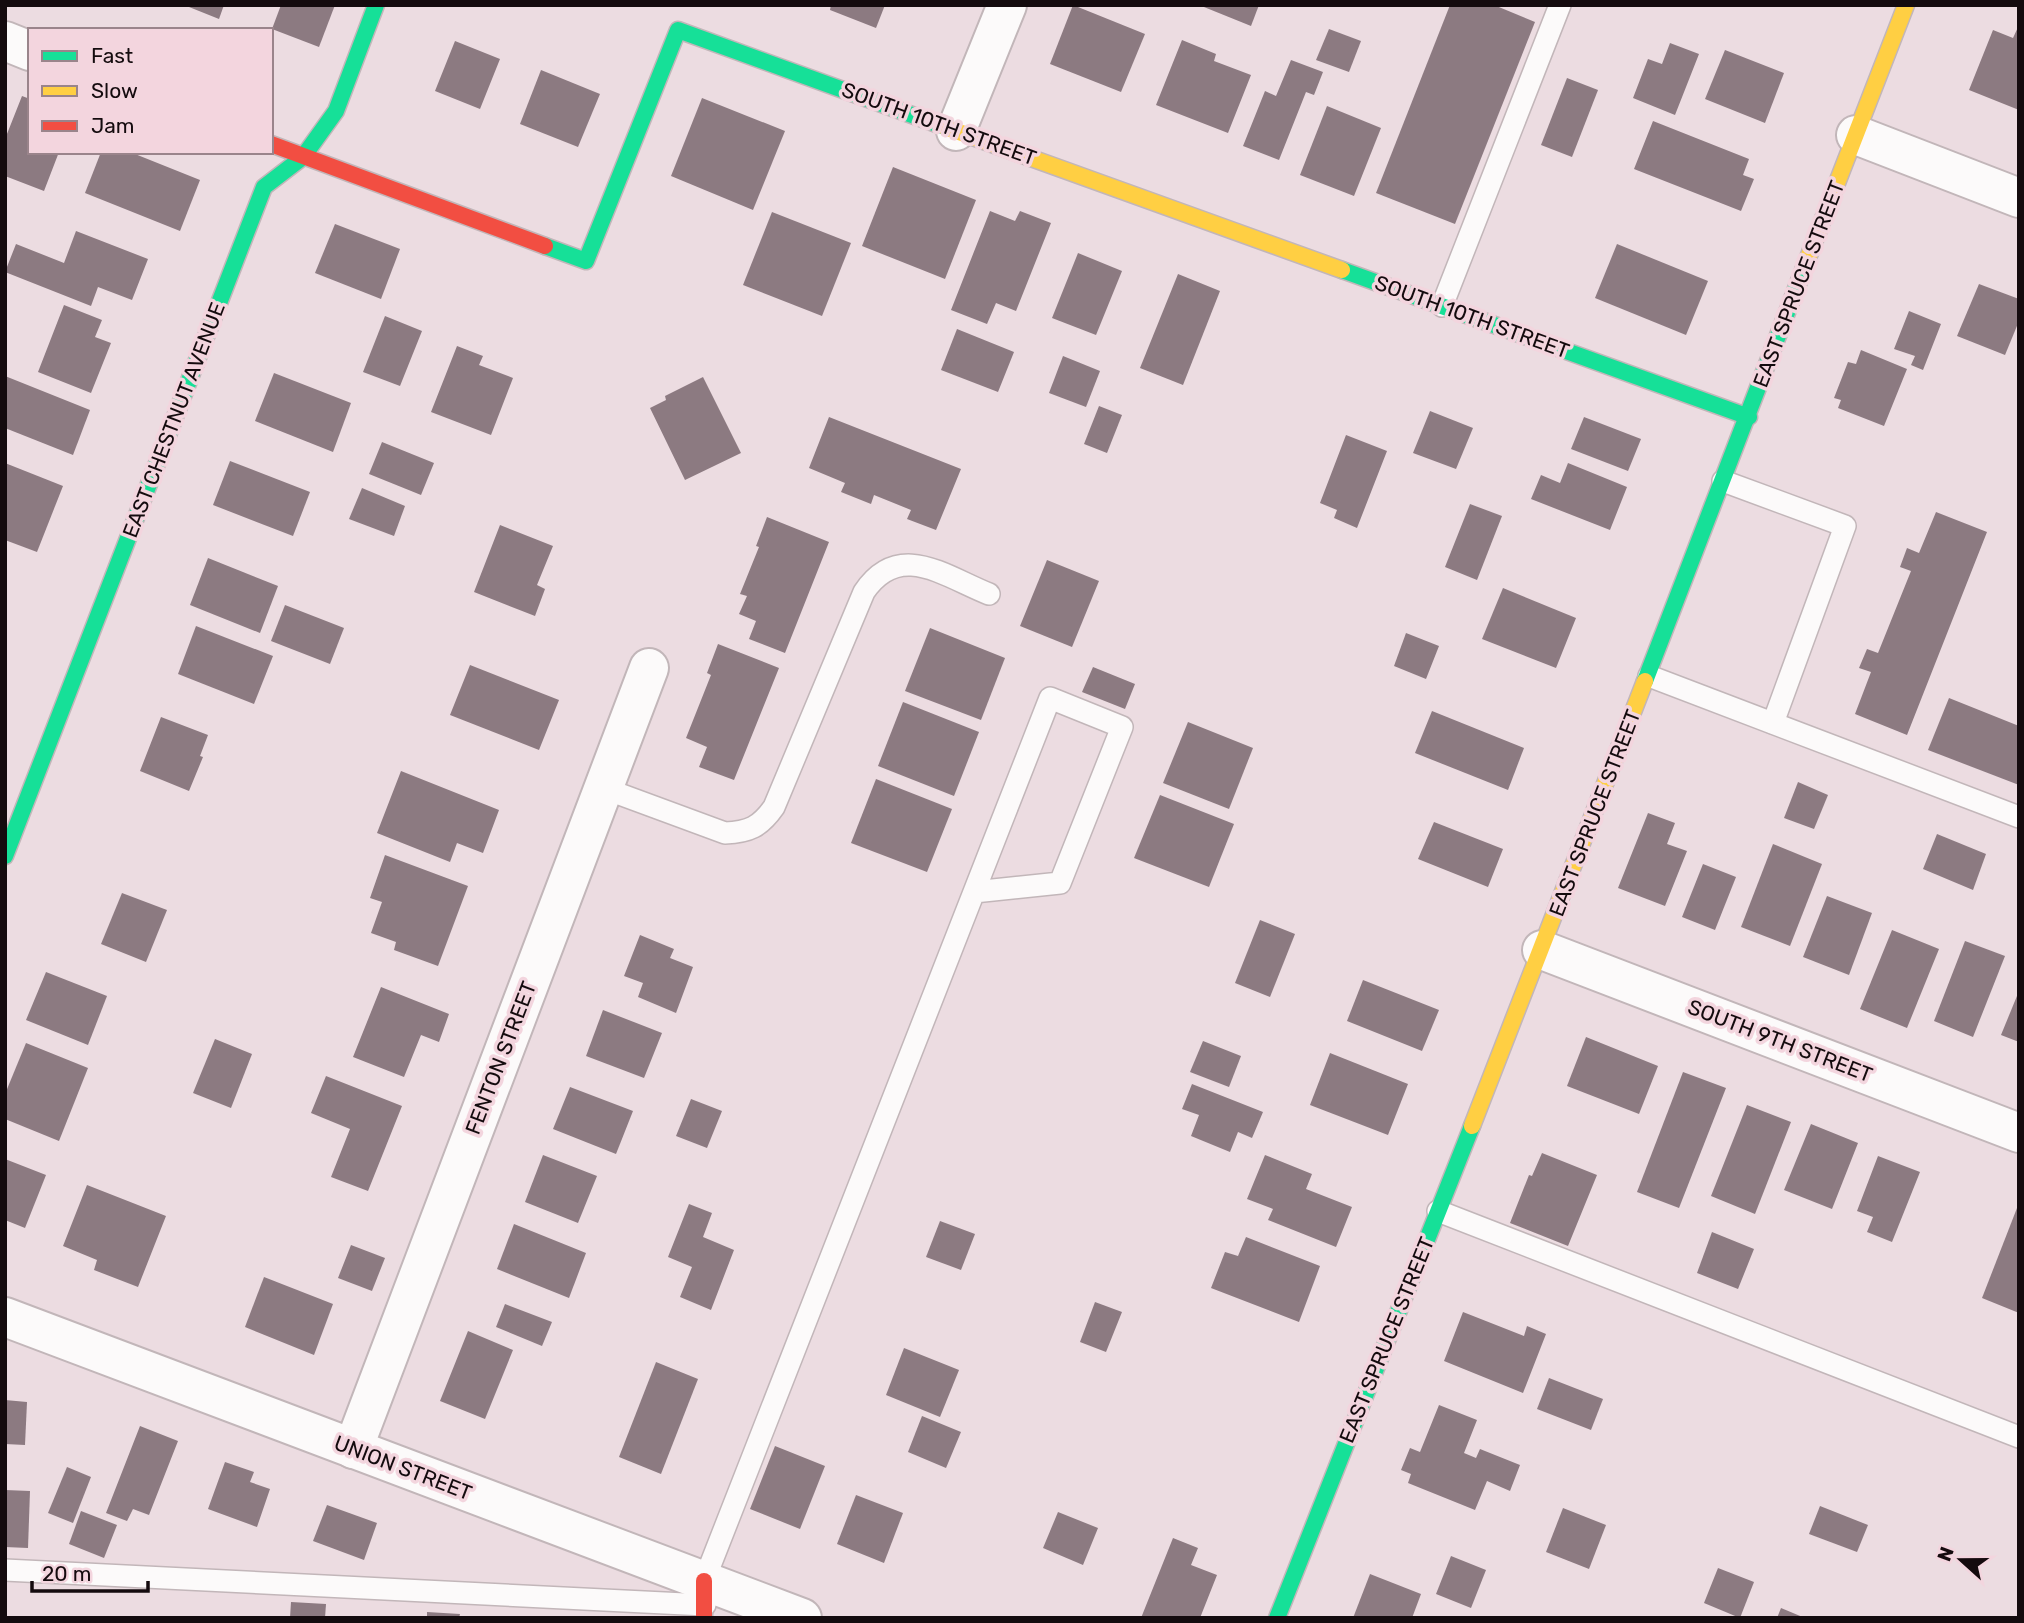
<svg xmlns="http://www.w3.org/2000/svg" width="2024" height="1623" font-family="Rubik,sans-serif">
<style>
.building{fill:#8c7a81}
.lines{fill:none;stroke-linecap:round;stroke-linejoin:round}
.lane-casing{stroke:#c2b6b9;stroke-width:24}
.street-casing{stroke:#c2b6b9;stroke-width:42}
.fast-casing{stroke:#c2b6b9;stroke-width:19}
.slow-casing{stroke:#c2b6b9;stroke-width:19}
.jam-casing{stroke:#c2b6b9;stroke-width:19}
.lane{stroke:#fcfafa;stroke-width:21}
.street{stroke:#fcfafa;stroke-width:38}
.fast{stroke:#16e098;stroke-width:16}
.slow{stroke:#ffcf43;stroke-width:16}
.jam{stroke:#f24e42;stroke-width:16}
.labels{text-anchor:middle;stroke-width:7;stroke-linejoin:round;paint-order:stroke}
.street-label{font-size:21px;fill:#140b0e;stroke:#f3d5de}
</style>
<rect width="100%" height="100%" fill="#ecdce1"/>
<g class="building">
<path d="M184 5H224L219 19Z"/>
<path d="M281 5H335L319 47 272 29Z"/>
<path d="M831 5H885L876 28 830 10Z"/>
<path d="M1073 5 1145 34 1121 92 1050 64Z"/>
<path d="M1199 5H1259L1251 26Z"/>
<path d="M1450 5H1494L1535 22 1455 224 1376 193Z"/>
<path d="M2019 25V110L1969 90 1993 30 2013 38Z"/>
<path d="M1329 29 1361 41 1349 72 1316 60Z"/>
<path d="M1182 40 1216 54 1214 61 1251 75 1228 133 1156 105Z"/>
<path d="M455 41 500 59 480 109 435 91Z"/>
<path d="M1670 43 1699 54 1675 115 1633 98 1648 59 1662 64Z"/>
<path d="M1725 50 1784 73 1765 123 1705 99Z"/>
<path d="M1291 60 1323 72 1314 95 1306 92 1279 160 1243 146 1265 91 1276 96Z"/>
<path d="M541 70 600 94 578 147 520 124Z"/>
<path d="M1567 78 1598 90 1572 157 1541 145Z"/>
<path d="M22 96 30 99V152H59L44 191 5 176V139Z"/>
<path d="M702 98 785 131 753 210 671 176Z"/>
<path d="M1327 106 1381 128 1354 196 1300 175Z"/>
<path d="M1653 121 1749 159 1743 175 1754 179 1741 211 1634 169Z"/>
<path d="M101 152H130L200 180 180 231 85 193Z"/>
<path d="M893 167 976 200 945 279 862 246Z"/>
<path d="M990 211 1015 221 1020 211 1051 223 1016 311 996 303 987 324 951 310Z"/>
<path d="M772 212 851 243 822 316 743 285Z"/>
<path d="M335 224 400 249 381 299 315 273Z"/>
<path d="M76 231 148 259 132 300 98 287 91 306 5 272 16 244 64 263Z"/>
<path d="M1617 244 1708 281 1686 335 1595 298Z"/>
<path d="M1078 253 1122 271 1096 335 1052 318Z"/>
<path d="M1178 274 1220 291 1183 385 1140 368Z"/>
<path d="M1979 284 2019 299V321L2005 355 1957 336Z"/>
<path d="M64 305 102 320 95 337 111 343 91 393 38 372Z"/>
<path d="M1909 311 1941 324 1923 370 1911 365 1915 356 1894 349Z"/>
<path d="M385 316 422 331 400 386 363 372Z"/>
<path d="M957 329 1014 352 998 392 941 370Z"/>
<path d="M457 346 483 356 479 365 513 378 491 435 431 412Z"/>
<path d="M1861 350 1907 369 1884 426 1838 408 1841 400 1834 398 1848 362 1856 364Z"/>
<path d="M1063 356 1100 371 1086 407 1049 393Z"/>
<path d="M274 373 351 403 333 452 255 421Z"/>
<path d="M5 376 90 410 73 455 5 428Z"/>
<path d="M703 377 741 453 685 480 650 408 666 400 665 396Z"/>
<path d="M1099 406 1122 415 1107 453 1084 444Z"/>
<path d="M1430 411 1473 428 1456 469 1413 453Z"/>
<path d="M829 417 961 469 936 530 907 519 911 510 874 495 871 504 841 492 845 483 809 468Z"/>
<path d="M1584 417 1641 439 1628 471 1571 449Z"/>
<path d="M1346 435 1387 451 1357 528 1334 518 1337 510 1320 503Z"/>
<path d="M382 442 434 463 421 495 369 474Z"/>
<path d="M230 461 310 492 293 536 213 505Z"/>
<path d="M5 463 63 486 37 552 5 540Z"/>
<path d="M1568 463 1627 487 1610 530 1531 499 1541 475 1560 483Z"/>
<path d="M362 488 405 506 394 536 349 519Z"/>
<path d="M1470 504 1502 516 1477 580 1445 567Z"/>
<path d="M1936 512 1987 532 1907 735 1855 714 1871 672 1859 668 1867 649 1878 653 1911 571 1900 567 1907 548 1919 553Z"/>
<path d="M767 517 829 542 785 653 749 639 756 621 739 614 747 596 740 594 759 547 756 546Z"/>
<path d="M500 525 553 546 537 585 545 589 535 616 474 592Z"/>
<path d="M208 558 278 586 260 633 190 605Z"/>
<path d="M1047 560 1099 581 1072 647 1020 626Z"/>
<path d="M1503 588 1576 618 1556 668 1482 639Z"/>
<path d="M285 605 344 628 330 664 271 641Z"/>
<path d="M196 626 273 656 254 704 178 674Z"/>
<path d="M930 628 1005 658 981 720 905 691Z"/>
<path d="M1406 633 1439 646 1426 679 1394 666Z"/>
<path d="M718 644 779 668 734 780 699 767 707 747 686 738 711 675 707 673Z"/>
<path d="M470 665 559 700 539 750 450 715Z"/>
<path d="M1093 667 1135 684 1125 709 1082 692Z"/>
<path d="M1949 698 2019 726V785L1928 750Z"/>
<path d="M903 702 979 732 954 796 878 766Z"/>
<path d="M1432 711 1524 748 1508 790 1415 753Z"/>
<path d="M161 717 208 735 200 756 203 757 189 791 140 771Z"/>
<path d="M1188 722 1253 748 1229 809 1163 783Z"/>
<path d="M401 771 499 810 483 853 457 843 450 862 377 833Z"/>
<path d="M876 779 952 809 927 872 851 843Z"/>
<path d="M1798 782 1828 795 1814 829 1784 818Z"/>
<path d="M1160 795 1234 824 1209 887 1134 858Z"/>
<path d="M1648 813 1675 823 1667 844 1687 851 1665 906 1618 888Z"/>
<path d="M1434 822 1503 849 1488 887 1418 859Z"/>
<path d="M1937 834 1986 854 1973 890 1923 869Z"/>
<path d="M1773 844 1822 864 1790 946 1741 927Z"/>
<path d="M385 855 468 886 438 966 394 950 396 942 371 933 382 902 370 898Z"/>
<path d="M1703 864 1736 877 1715 930 1682 917Z"/>
<path d="M122 893 167 910 146 962 101 944Z"/>
<path d="M1827 896 1872 913 1849 975 1803 957Z"/>
<path d="M1260 920 1295 934 1270 997 1235 983Z"/>
<path d="M1892 930 1939 949 1907 1028 1860 1009Z"/>
<path d="M640 935 674 949 670 958 693 967 676 1013 638 997 643 983 624 976Z"/>
<path d="M1965 941 2005 956 1973 1037 1934 1021Z"/>
<path d="M46 972 107 996 88 1045 26 1020Z"/>
<path d="M1363 980 1439 1010 1422 1051 1347 1021Z"/>
<path d="M381 987 449 1014 439 1042 421 1035 404 1077 353 1057Z"/>
<path d="M2019 991V1042L2001 1035Z"/>
<path d="M603 1010 662 1033 644 1078 586 1056Z"/>
<path d="M1586 1037 1658 1066 1639 1114 1567 1086Z"/>
<path d="M215 1039 252 1054 231 1108 193 1093Z"/>
<path d="M1203 1041 1241 1056 1229 1087 1190 1072Z"/>
<path d="M26 1043 88 1068 59 1141 5 1119V1094Z"/>
<path d="M1330 1053 1408 1084 1388 1135 1310 1105Z"/>
<path d="M1683 1072 1726 1088 1679 1208 1637 1192Z"/>
<path d="M326 1076 402 1106 368 1191 331 1177 350 1129 311 1113Z"/>
<path d="M1192 1084 1263 1112 1252 1138 1238 1132 1230 1152 1191 1136 1199 1115 1182 1109Z"/>
<path d="M570 1087 633 1111 616 1154 553 1129Z"/>
<path d="M691 1099 722 1111 707 1148 676 1136Z"/>
<path d="M1747 1105 1791 1122 1755 1214 1711 1196Z"/>
<path d="M1811 1124 1858 1143 1832 1209 1784 1190Z"/>
<path d="M1542 1153 1597 1175 1568 1246 1510 1223 1529 1175 1532 1176Z"/>
<path d="M543 1155 597 1176 578 1223 525 1202Z"/>
<path d="M1265 1155 1312 1174 1306 1189 1352 1207 1336 1247 1268 1220 1273 1209 1247 1199Z"/>
<path d="M1878 1156 1920 1172 1892 1242 1867 1232 1873 1217 1857 1211Z"/>
<path d="M5 1159 46 1175 25 1228 5 1220Z"/>
<path d="M87 1185 166 1216 138 1287 94 1270 97 1260 63 1246Z"/>
<path d="M689 1204 712 1213 703 1237 734 1250 711 1310 680 1297 692 1267 668 1257Z"/>
<path d="M2017 1208H2019V1313L1982 1298Z"/>
<path d="M940 1221 975 1234 961 1270 926 1257Z"/>
<path d="M514 1224 586 1253 569 1298 497 1269Z"/>
<path d="M1712 1232 1754 1249 1738 1289 1697 1273Z"/>
<path d="M1246 1237 1320 1266 1299 1322 1211 1288 1225 1252 1238 1256Z"/>
<path d="M351 1245 385 1258 372 1291 338 1278Z"/>
<path d="M264 1277 333 1304 314 1355 245 1327Z"/>
<path d="M1095 1302 1122 1312 1106 1352 1080 1342Z"/>
<path d="M505 1304 552 1322 542 1346 496 1327Z"/>
<path d="M1463 1312 1524 1336 1527 1326 1546 1334 1523 1393 1444 1361Z"/>
<path d="M468 1331 513 1350 485 1419 440 1401Z"/>
<path d="M904 1348 959 1370 940 1417 886 1395Z"/>
<path d="M656 1362 698 1379 661 1474 619 1457Z"/>
<path d="M1549 1378 1603 1399 1591 1430 1537 1409Z"/>
<path d="M5 1400 27 1402 25 1445 5 1444Z"/>
<path d="M1439 1405 1477 1420 1464 1453 1476 1458 1480 1449 1520 1465 1510 1491 1487 1481 1475 1510 1408 1483 1411 1474 1401 1470 1410 1448 1420 1452Z"/>
<path d="M922 1416 961 1432 946 1468 908 1452Z"/>
<path d="M140 1426 178 1441 149 1515 133 1509 127 1521 106 1513Z"/>
<path d="M775 1446 825 1466 800 1529 750 1509Z"/>
<path d="M225 1462 254 1472 250 1482 270 1489 257 1527 208 1509Z"/>
<path d="M67 1467 91 1477 73 1523 48 1513Z"/>
<path d="M5 1490 30 1491 28 1548 5 1547Z"/>
<path d="M856 1495 903 1513 884 1563 837 1544Z"/>
<path d="M327 1505 377 1523 364 1560 313 1541Z"/>
<path d="M1820 1506 1868 1525 1857 1552 1809 1534Z"/>
<path d="M1563 1508 1606 1525 1589 1569 1546 1552Z"/>
<path d="M81 1511 117 1525 104 1558 69 1544Z"/>
<path d="M1058 1512 1098 1528 1083 1565 1043 1548Z"/>
<path d="M1173 1538 1198 1548 1191 1565 1217 1575 1200 1618H1141Z"/>
<path d="M1451 1556 1486 1570 1471 1608 1436 1594Z"/>
<path d="M1718 1568 1754 1582 1740 1618 1704 1603Z"/>
<path d="M1370 1574 1421 1594 1412 1618H1353Z"/>
<path d="M291 1602 326 1604 325 1618H290Z"/>
<path d="M1781 1608 1805 1618H1777Z"/>
<path d="M427 1612 460 1614 459 1618H427Z"/>
</g>
<g class="lines">
<defs>
<g id="lane">
<path d="M1442 306 1560 5"/>
<path d="M1723 481 1845 526 1773 723"/>
<path d="M1649 676 2019 817"/>
<path d="M603 788 725 833C749 832 760 827 774 807L864 592C899 540 944 576 989 594"/>
<path d="M1438 1211 2019 1437"/>
<path d="M5 1570 705 1605"/>
<path d="M704 1581 1050 698 1122 727 1060 883 974 892"/>
</g>
<g id="street">
<path d="M5 41 30 51"/>
<path d="M956 131 1007 5"/>
<path d="M1856 135 2019 198"/>
<path d="M1542 950 2019 1133"/>
<path d="M5 1317 802 1618"/>
<path d="M353 1449 649 668"/>
</g>
<g id="fast">
<path d="M545 246 586 261 678 30 945 127"/>
<path d="M1342 270 1749 417"/>
<path d="M1645 681 1806 263"/>
<path d="M5 856 264 187 303 157 336 111 376 5"/>
<path d="M1277 1618 1472 1126"/>
</g>
<g id="slow">
<path d="M945 127 1342 270"/>
<path d="M1806 263 1906 5"/>
<path d="M1472 1126 1645 681"/>
</g>
<g id="jam">
<path d="M271 144 545 246"/>
<path d="M704 1581V1618"/>
</g>
</defs>
<use href="#lane" class="lane-casing"/>
<use href="#street" class="street-casing"/>
<use href="#fast" class="fast-casing"/>
<use href="#slow" class="slow-casing"/>
<use href="#jam" class="jam-casing"/>
<use href="#lane" class="lane"/>
<use href="#street" class="street"/>
<use href="#fast" class="fast"/>
<use href="#slow" class="slow"/>
<use href="#jam" class="jam"/>
</g>
<g class="labels">
<g class="street-label">
<text transform="translate(939 124) rotate(20)" y="7">SOUTH 10TH STREET</text>
<text transform="translate(1799 284) rotate(-69)" y="7">EAST SPRUCE STREET</text>
<text transform="translate(1472 317) rotate(20)" y="7">SOUTH 10TH STREET</text>
<text transform="translate(174 420) rotate(-69)" y="7">EAST CHESTNUT AVENUE</text>
<text transform="translate(1595 813) rotate(-69)" y="7">EAST SPRUCE STREET</text>
<text transform="translate(1780 1041) rotate(21)" y="7">SOUTH 9TH STREET</text>
<text transform="translate(501 1058) rotate(-69)" y="7">FENTON STREET</text>
<text transform="translate(1387 1340) rotate(-68)" y="7">EAST SPRUCE STREET</text>
<text transform="translate(403 1468) rotate(21)" y="7">UNION STREET</text>
</g>
</g>
<rect width="2024" height="1623" fill="none" stroke="#140b0e" stroke-width="14"/>
<rect x="28" y="28" width="245" height="126" fill="#f3d5de" stroke="#9a848b" stroke-width="2"/>
<rect x="42" y="51" width="35" height="10" fill="#16e098" stroke="#9a848b" stroke-width="2"/>
<text x="91" y="63" font-size="21" fill="#140b0e">Fast</text>
<rect x="42" y="86" width="35" height="10" fill="#ffcf43" stroke="#9a848b" stroke-width="2"/>
<text x="91" y="98" font-size="21" fill="#140b0e">Slow</text>
<rect x="42" y="121" width="35" height="10" fill="#f24e42" stroke="#9a848b" stroke-width="2"/>
<text x="91" y="133" font-size="21" fill="#140b0e">Jam</text>
<g transform="translate(1961 1560) rotate(291)" stroke="#f3d5de" stroke-width="5" paint-order="stroke">
<path d="M0-5L12 26L0 18L-12 26Z" fill="#140b0e"/>
<text y="-10" font-size="19" font-weight="bold" text-anchor="middle" fill="#140b0e">N</text>
</g>
<path d="M32 1581v10h116v-10" fill="none" stroke="#140b0e" stroke-width="3.5"/>
<text x="42" y="1581" font-size="21" fill="#140b0e" stroke="#f3d5de" stroke-width="5" paint-order="stroke">20 m</text>
</svg>
